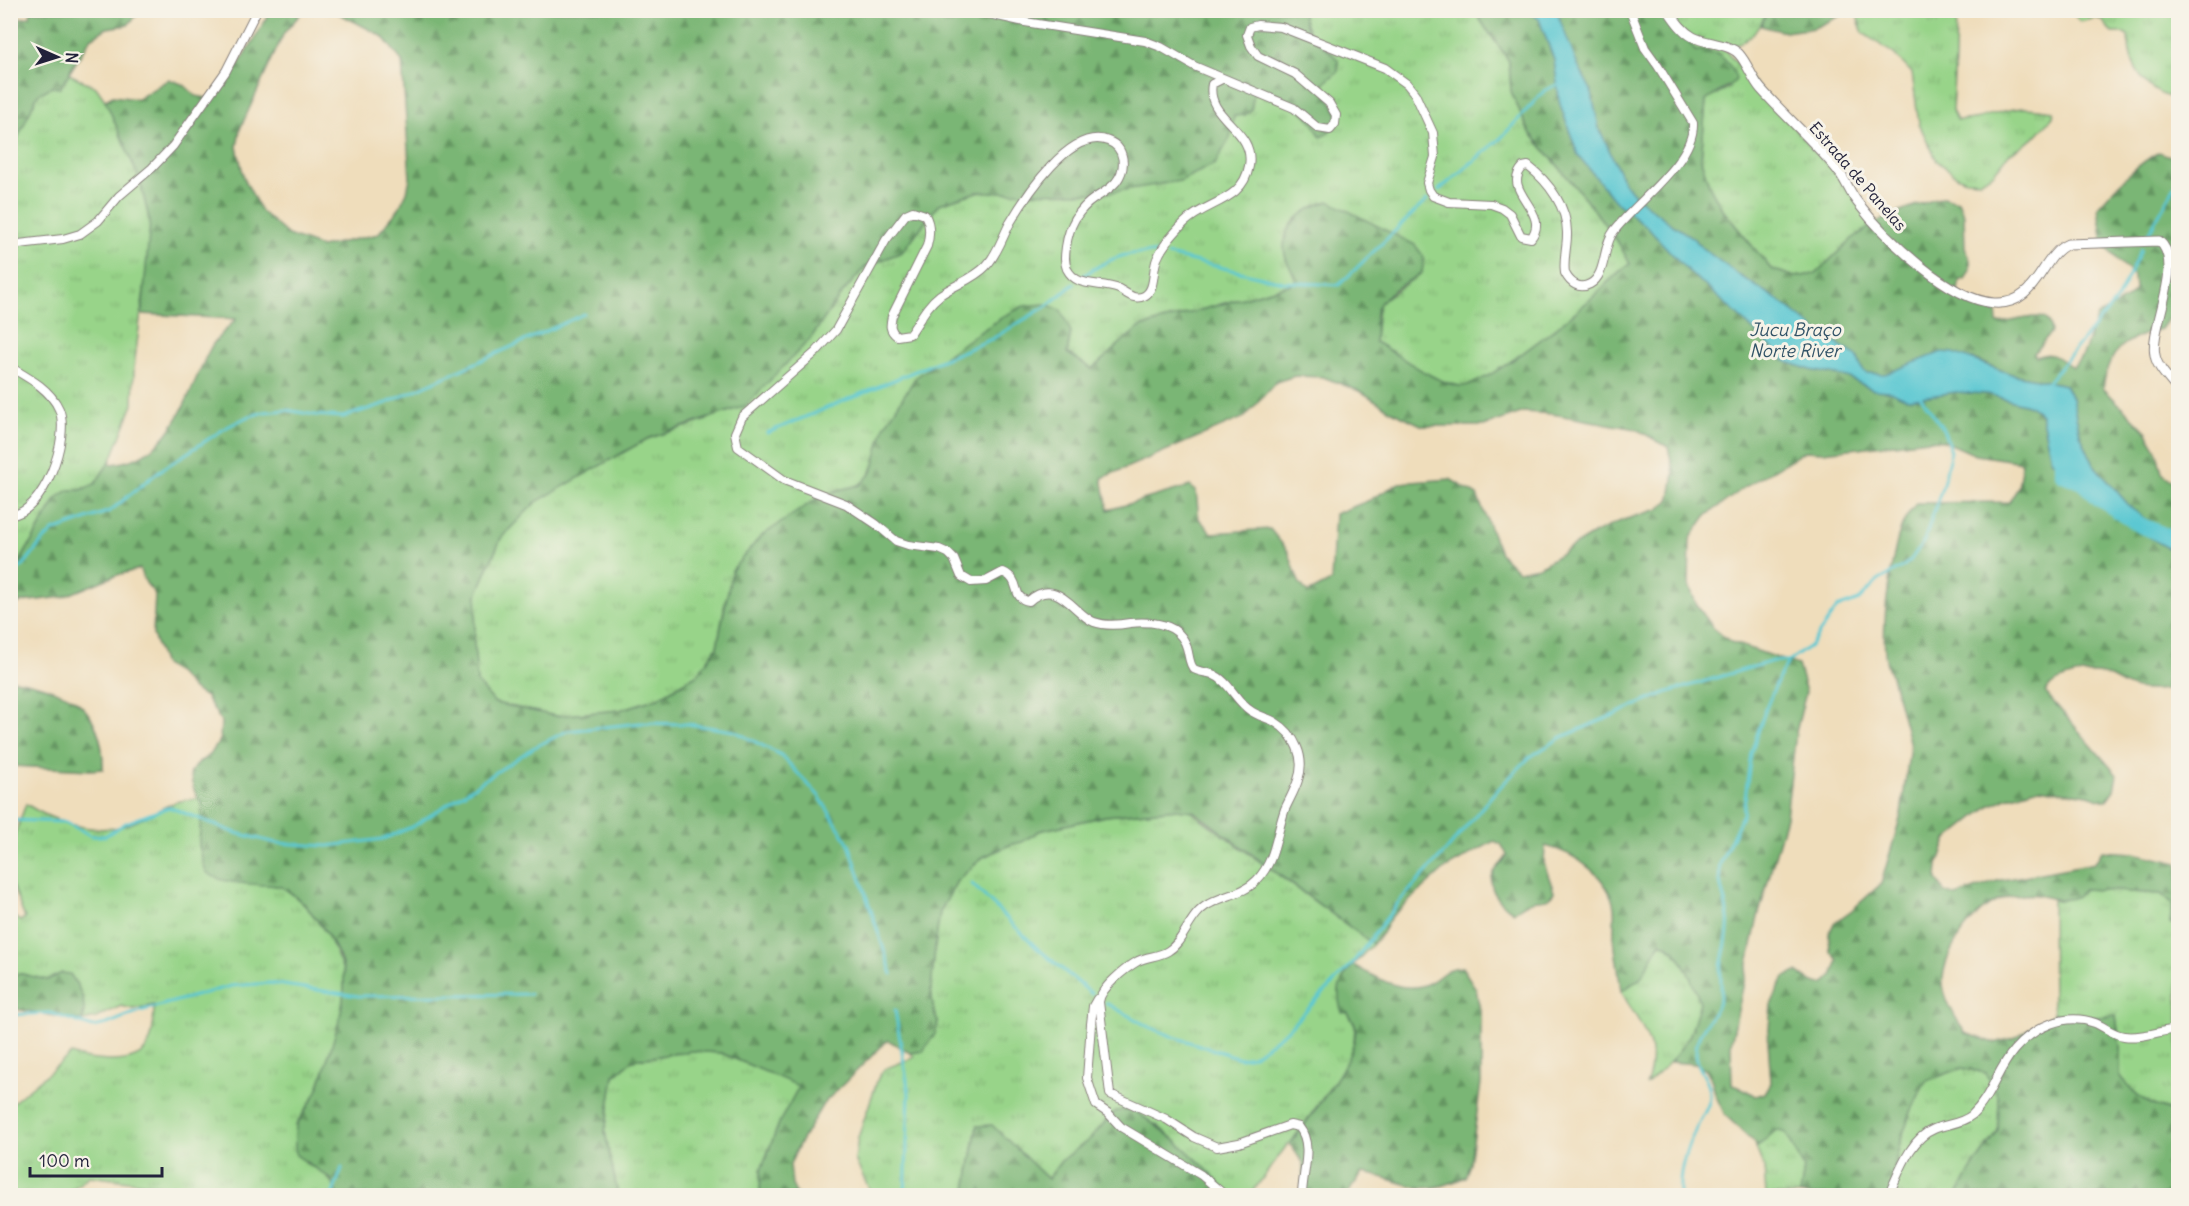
<svg xmlns="http://www.w3.org/2000/svg" width="2189" height="1206" font-family="Delius,sans-serif">
<style>
.grass{fill:url(#grass-tufts);stroke:#5d7b62;stroke-width:1.5}
.forest{fill:url(#forest-firs);stroke:#4e6c58;stroke-width:1.5;fill-rule:evenodd}
.water{fill:#5cc8d2;stroke:#3f7586;stroke-width:1.5}
.lines{fill:none;stroke-linecap:round;stroke-linejoin:round}
.stream{stroke:#5cc8d2;stroke-width:3}
.river{stroke:#5cc8d2;stroke-width:16}
.minor-casing{stroke:#88807b;stroke-width:10}
.tertiary-casing{stroke:#88807b;stroke-width:11}
.minor{stroke:#fff;stroke-width:8}
.tertiary{stroke:#fff;stroke-width:9}
.labels{text-anchor:middle;stroke-width:6;stroke-linejoin:round;paint-order:stroke}
.street-label{font-size:16px;fill:#22223b;stroke:#f7f3e8}
.water-label{font-size:18px;font-style:italic;fill:#335468;stroke:#f7f3e8}
</style>
<defs>
<pattern id="grass-tufts" width="24" height="20" patternUnits="userSpaceOnUse" patternTransform="scale(1.5)"><rect width="24" height="20" fill="#98d489"/><path d="M3 7l-1-3M5 7V3M7 7l1-3M15 17l-1-3M17 17v-4M19 17l1-3" fill="none" stroke="#83b677"/></pattern>
<pattern id="forest-firs" width="22" height="20" patternUnits="userSpaceOnUse" patternTransform="scale(1.5)"><rect width="22" height="20" fill="#7ab675"/><path d="M5 1l3.5 6h-7zM16 11l3.5 6h-7z" fill="#649461"/></pattern>
</defs>
<rect width="100%" height="100%" fill="#f7f3e8"/>
<filter id="ink" filterUnits="userSpaceOnUse"><feTurbulence type="fractalNoise" baseFrequency=".0167" numOctaves="2"/><feDisplacementMap in="SourceGraphic" scale="12" xChannelSelector="R" yChannelSelector="G"/><feConvolveMatrix kernelMatrix="1 2 1 2 8 2 1 2 1" color-interpolation-filters="sRGB"/></filter>
<filter id="wash" filterUnits="userSpaceOnUse"><feTurbulence type="fractalNoise" baseFrequency=".008" numOctaves="4" result="noise"/><feDisplacementMap in="SourceGraphic" scale="24" xChannelSelector="R" yChannelSelector="G"/><feGaussianBlur stdDeviation="1.35" result="paint"/><feColorMatrix in="noise" values="0 0 0 0 0 0 0 0 0 0 0 0 0 0 0 0 0 1.4 0 .05"/><feComposite in="paint" operator="in"/></filter>
<g filter="url(#wash)">
<rect width="100%" height="100%" fill="#efddbb"/>
<g class="grass">
<path d="M1302 11H1474L1509 61 1511 91 1528 130 1589 203 1618 242 1630 264C1613 274 1601 291 1586 303 1566 320 1482 389 1460 386 1432 382 1401 356 1375 342L1378 306 1384 299 1422 273 1415 245 1398 237 1290 267 1295 275 1296 282 1292 284 1141 327 1125 339 1092 369 1067 353 1071 332 989 327 972 337 876 456C871 480 863 487 838 490L726 598 717 647 698 674 658 698 620 710 556 716 495 703 477 682 474 642 477 594 501 538 536 501 647 439 707 420 840 296 865 267 902 252 939 204 977 192H1016L1233 120 1234 115 1251 110 1254 93 1260 89 1269 91 1300 110 1325 95 1322 84 1327 79 1334 75 1332 53C1314 42 1306 31 1302 11Z"/>
<path d="M1660 11H1767C1758 33 1747 43 1723 48L1817 154 1840 176 1874 225 1852 239 1815 274 1795 277 1771 269 1722 209 1709 185 1701 160 1706 100 1730 87 1695 51 1685 36Z"/>
<path d="M1857 11H1956L1955 58 1952 111 1957 120C1980 122 2001 108 2024 108 2034 108 2044 110 2054 111L2053 117 2033 139 2009 154 1993 174 1980 181 1966 180 1957 176 1937 161 1919 124 1912 73 1894 54 1863 33 1858 19Z"/>
<path d="M2071 11H2178V99C2145 94 2129 67 2128 35L2124 33H2112L2103 21 2096 18 2080 22Z"/>
<path d="M69 74 96 87 107 103 139 178 150 222 148 258 134 367 133 404 111 460 95 484 81 490H69L57 498 21 560 11 566 10 153 38 94 52 87 60 88Z"/>
<path d="M199 798 202 805 199 846 272 885 284 887 309 909 329 937 345 975 343 1006 339 1026 317 1092 296 1125 305 1163C324 1172 330 1176 338 1195H159L160 1185 89 1176 65 1195H11L10 1105 71 1054C85 1060 94 1060 109 1061 152 1062 153 1041 154 1005L133 1009 121 1006 96 1018 82 1021 85 1014 62 973 47 980 22 974 11 975V915L20 921 25 918 11 883 15 834 26 804C52 821 92 835 124 826 141 821 155 811 171 804 179 800 190 800 199 798Z"/>
<path d="M1177 809 1194 811 1193 813 1373 944 1348 970V1013L1355 1026 1354 1042 1346 1065 1290 1144 1287 1145 1254 1190V1195H1229L1218 1182 1157 1125 1115 1111 1090 1139 1061 1161 1048 1179 992 1126H977L965 1195H872L855 1160 858 1138 878 1078 884 1069 915 1057 910 1053 923 1051 938 1022 934 1013 931 989 936 938 940 912 957 881 983 857 1012 844 1022 842 1039 831 1105 816Z"/>
<path d="M2085 889 2161 894 2172 904 2170 923 2178 927V1113C2148 1105 2141 1101 2120 1077V1047L2116 1016 2089 1018 2053 1014 2052 900C2063 901 2077 898 2085 889Z"/>
<path d="M1661 942C1683 952 1692 981 1700 1002 1696 1038 1672 1062 1646 1085 1662 1044 1640 1026 1621 991L1640 979Z"/>
<path d="M691 1051 721 1053 800 1086 780 1121 761 1170 760 1195H618L605 1132 614 1076 633 1060Z"/>
<path d="M1962 1068 1986 1073 1999 1098 1998 1131 1973 1167 1957 1195 1890 1196C1896 1150 1904 1122 1926 1081Z"/>
<path d="M1776 1129 1786 1133 1804 1168 1800 1195H1766L1764 1168 1756 1148Z"/>
</g>
<g class="forest">
<path d="M843 10H1302C1308 44 1319 38 1338 60V71L1322 85C1327 100 1337 104 1338 120L1327 134 1321 137C1317 132 1315 125 1311 120 1299 106 1277 92 1260 90L1254 93 1251 110 1245 115 1234 116 1230 138 1215 164 1180 181 1105 193 977 192 939 204 902 252 865 267 840 296 811 338 745 406 647 439 536 502 501 538 477 594 474 642 477 682 495 703 556 716 620 710 658 698 698 674 717 647 732 570 760 537 816 499 838 490 860 485 872 472 884 427 915 378 972 337 1006 315 1024 306 1045 304 1061 310 1071 332 1067 353 1092 369 1125 339 1141 327 1292 284 1295 282C1295 272 1287 265 1285 255 1279 226 1304 208 1329 201L1415 245 1424 257 1422 273C1407 282 1379 295 1376 313 1375 323 1376 333 1375 342 1400 355 1434 383 1460 386 1483 389 1566 320 1586 303 1601 291 1613 274 1630 264L1618 242 1589 203 1528 130 1511 91 1509 61 1474 11H1528L1539 19 1554 60 1560 104 1578 155 1615 201 1647 227 1689 272 1727 305 1787 362 1811 370 1847 377 1874 390 1889 391 1908 399 1956 392 1987 394 2028 405 2041 414 2051 459 2060 468 2144 534 2178 554V686C2165 690 2151 691 2136 689 2127 687 2119 681 2110 677 2090 670 2059 674 2045 692L2117 775 2114 790 2106 801 2088 795 2039 788 2009 797 1989 806 1947 840 1938 865 1937 879 1944 892 1956 896 1997 881 2095 863 2102 851 2134 853 2178 863V927L2170 923 2172 904 2161 894 2085 889C2071 905 2055 899 2038 895 2031 894 2022 895 2015 896 1980 900 1946 945 1943 978 1941 995 1957 1020 1965 1033L1995 1043 2016 1037 2053 1014 2089 1018 2116 1015 2120 1047V1077C2141 1101 2148 1105 2178 1113V1195H1957L1973 1167 1998 1131 1999 1098 1986 1073 1962 1068 1926 1081C1904 1122 1896 1150 1890 1195H1800L1804 1168 1786 1133 1776 1130 1756 1148 1752 1140 1725 1115 1715 1094 1712 1081 1706 1070 1696 1064 1671 1062 1690 1035 1700 1002C1692 982 1683 951 1661 942L1640 979 1621 991C1619 974 1616 957 1614 940 1613 930 1615 918 1614 908 1610 877 1574 852 1545 846L1544 863 1554 892C1547 903 1542 898 1532 901 1526 902 1519 908 1514 912 1501 904 1484 888 1495 871 1499 865 1504 862 1507 855L1501 844 1494 841 1446 868 1391 917 1382 933 1373 944 1193 811 1177 809 1105 816 1039 831 1022 842 1012 844 983 857 957 881 940 912 936 938 931 989 934 1013 938 1022 936 1032 923 1051 910 1053 888 1040 823 1104 800 1143 790 1164 792 1185 797 1195H760L761 1170 780 1121 799 1086 721 1053 691 1051 633 1060 614 1076 605 1132 618 1195H338L331 1179 296 1155C291 1119 301 1122 316 1093 322 1081 325 1067 329 1054 337 1029 345 1005 344 978 344 950 308 903 285 889 279 885 270 885 263 885 242 883 223 884 206 872L199 846 202 805 194 790 190 773 199 762 210 755 220 740 221 721 206 697 193 689 178 673 164 665 153 635 155 594 146 583 140 569 114 576 63 597 21 602 11 607V566L21 560 57 498 69 490H81L95 484 110 461 111 464C176 458 186 393 211 347 217 337 228 328 236 319L142 314 150 222 139 178 105 100 113 96 138 99 169 79 184 85 196 96 212 99C236 72 253 43 270 11H303L284 33 240 129 237 147 244 178 261 211 288 235 321 247 378 234 398 210 407 192 410 178 402 61 382 36 336 12 318 11ZM1295 376 1323 377 1362 392 1390 410 1423 426H1484L1524 412 1552 414 1636 429 1668 447 1674 473 1670 499 1659 509 1623 520 1595 533 1539 567 1518 571 1500 553 1477 495 1450 479 1399 483 1370 500 1335 514 1331 581 1308 593 1299 582 1288 551 1270 529 1212 533 1199 519 1196 491 1190 486 1108 510 1102 478 1245 417 1276 382ZM1929 440 1944 441 1976 455 2022 462 2018 488 2009 502 1916 503C1912 510 1905 518 1902 526 1891 552 1875 654 1892 676L1910 745 1901 815 1881 884 1852 910 1834 923 1829 934 1830 951 1838 960 1832 976 1824 984 1813 983 1797 972 1784 977 1771 1005 1768 1040 1771 1083 1765 1093 1755 1096 1744 1089 1732 1085 1731 1043 1758 917 1786 817 1796 732 1806 692 1798 665 1731 642 1714 629 1696 604 1689 585 1690 539 1706 516 1745 487 1805 451 1823 452Z"/>
<path d="M31 11H140L128 25 107 28 91 38 60 88 52 87 38 94 11 153V19L30 17Z"/>
<path d="M1555 11H1660L1685 36 1695 51C1715 48 1729 59 1736 78L1735 81 1706 101 1701 160 1709 185 1722 209 1771 269 1795 277 1815 274 1852 239 1879 221 1917 205 1943 197 1958 201 1964 215 1965 247 1970 260V269L1965 279H1960L1957 295 1977 304 1996 309 1997 323C2008 323 2038 313 2045 319 2050 322 2050 328 2051 332L2034 353 2036 357C2054 349 2058 360 2073 367L2083 355 2097 316 2128 298 2135 290 2134 276 2103 245 2098 207C2117 186 2134 166 2159 152L2173 157 2178 165V176L2175 186 2178 210V315L2168 319 2161 329C2123 340 2109 349 2103 388L2147 432 2157 453 2162 473 2178 485V544L2132 509 2094 465 2080 434 2072 398 2065 385 2011 374 1973 359 1895 370 1885 374 1866 373 1862 369 1857 356 1820 333 1778 300 1740 276 1702 248 1693 238 1671 224 1638 198 1625 184 1599 128 1591 90 1578 66Z"/>
<path d="M1767 11V10L1850 11 1814 28 1785 32 1761 26Z"/>
<path d="M10 680C23 680 35 684 47 688 55 691 66 694 73 699 96 714 104 743 103 769L90 770 11 766Z"/>
<path d="M1353 965C1376 977 1403 996 1429 983 1443 976 1445 967 1462 967L1476 989 1481 1015V1083L1470 1164 1465 1177C1418 1200 1408 1180 1363 1173L1352 1187 1348 1195H1302L1303 1163 1290 1144C1307 1120 1362 1054 1355 1025 1354 1022 1350 1017 1348 1013L1342 1012C1335 993 1339 980 1353 965Z"/>
<path d="M62 973 70 974C80 988 88 1003 82 1021L11 1008V975L22 974 47 980Z"/>
<path d="M1132 1109C1167 1132 1203 1161 1229 1195L965 1196 977 1126 992 1125 1048 1179 1061 1161 1090 1139 1115 1111Z"/>
</g>
<path class="water" d="M1528 11H1555L1558 15 1578 66 1591 90 1599 128 1625 184 1638 198 1671 224 1693 238 1702 248 1740 276 1778 300 1820 333 1857 356 1862 369 1866 373 1885 374 1942 352 1954 353 2011 374 2065 385 2072 398 2080 434 2094 465 2132 509 2178 544V554L2144 534 2060 468 2051 459 2041 414 2028 405 1987 394 1956 392 1908 399 1889 391 1874 390 1847 377 1811 370 1787 362 1727 305 1689 272 1647 227 1615 201 1578 155 1560 104 1554 60 1539 19Z"/>
<g class="lines">
<g class="stream">
<path d="M1439 190 1501 138 1545 90 1561 83"/>
<path d="M2147 236 2178 181"/>
<path d="M1168 255 1283 282 1339 285 1427 200"/>
<path d="M1084 275C1109 259 1125 251 1156 253"/>
<path d="M2047 383 2118 298 2141 249"/>
<path d="M767 433 992 339 1045 307 1074 284"/>
<path d="M10 573 22 567 40 544 53 531 110 511 158 472 227 427 247 417 264 412 287 410 315 415 343 417 387 403 584 314"/>
<path d="M10 820 65 822 92 836H105L126 823 169 807 236 833 276 843 328 846 383 839 414 826 533 748 567 731 640 723 688 724 734 731 781 755 819 796 849 844 892 974"/>
<path d="M972 884 1037 948 1092 994"/>
<path d="M1106 1003 1149 1027 1174 1037 1240 1058 1253 1056 1286 1031 1352 964 1398 903 1444 853 1494 793 1530 757 1560 738 1665 693 1773 661H1789"/>
<path d="M895 1010 909 1093 905 1196"/>
<path d="M10 1015 50 1013 93 1027 107 1024 140 1011 231 986 270 983 358 996 530 994"/>
<path d="M332 1196 342 1168"/>
<path d="M1680 1196C1678 1170 1688 1143 1700 1121 1704 1113 1710 1105 1710 1096 1711 1080 1696 1070 1696 1053 1696 1028 1716 1018 1721 995 1722 986 1720 977 1721 968 1723 952 1730 935 1728 918 1726 899 1717 884 1720 864L1743 814 1751 753 1766 708 1781 673 1789 661 1810 646 1837 608 1859 600 1878 581 1902 567 1910 561 1924 541 1942 488 1951 451 1943 429 1919 394"/>
</g>
<path class="river" d="M2061 449 2063 474 2084 483 2100 499 2142 526 2178 541"/>
</g>
</g>
<g filter="url(#ink)">
<g class="lines">
<defs>
<g id="minor">
<path d="M971 10 1025 22 1145 41 1161 47 1194 66 1294 108 1318 128 1330 130 1335 124 1336 115 1329 103 1295 74 1258 56 1251 46 1247 35 1250 27 1258 25 1281 27 1385 68 1407 84 1415 94 1433 133 1435 157 1427 183 1429 190 1433 196 1449 202 1491 204 1502 208 1510 214 1521 236 1531 238C1552 212 1500 191 1523 167L1528 166C1549 182 1568 208 1567 235 1567 247 1563 260 1565 273 1570 283 1579 290 1590 284 1607 275 1602 246 1614 231 1636 202 1695 161 1693 123L1658 66 1645 48 1630 10"/>
<path d="M1222 79 1212 84C1205 119 1256 129 1249 166 1243 202 1206 201 1184 223 1174 233 1162 246 1157 259 1152 270 1156 290 1144 296 1134 301 1127 293 1119 289 1106 284 1091 285 1080 281 1073 278 1070 275 1067 269 1064 261 1065 255 1066 247 1069 226 1077 210 1095 198 1103 193 1110 189 1116 182 1127 168 1125 147 1108 141 1071 126 1026 196 1010 223 1003 236 997 255 986 266 974 279 954 285 940 295 926 306 920 320 910 334L897 336C889 330 890 325 892 316L927 246C930 235 931 225 925 215L913 211 906 214 886 240 836 330 816 352 742 417 735 433 738 447 784 480 846 504 876 524 896 541 908 545 939 549 948 553 954 559 961 576 971 582 986 581 1003 572C1023 581 1010 598 1029 601 1057 575 1075 615 1094 622 1105 626 1119 625 1130 623 1151 621 1180 623 1187 648 1189 654 1189 665 1194 669 1199 672 1206 672 1212 674 1230 681 1235 701 1251 711 1258 716 1268 718 1275 722 1295 734 1306 758 1298 780 1295 790 1289 800 1285 809 1276 834 1276 860 1257 880 1244 894 1224 895 1209 904 1189 914 1185 941 1168 951 1158 957 1148 956 1138 961 1126 968 1100 988 1099 1002L1110 1094 1166 1119 1194 1137 1217 1147 1239 1143 1290 1125 1299 1127C1314 1145 1302 1173 1302 1196"/>
<path d="M10 245 63 239 80 234 98 221 119 196 152 168 173 146 226 71 257 10"/>
<path d="M10 367C29 378 50 389 59 409 71 437 43 515 10 515"/>
<path d="M1097 999 1093 1006 1091 1024 1087 1078 1096 1105 1108 1113 1121 1127 1201 1175 1226 1196"/>
<path d="M1888 1196C1899 1174 1909 1139 1934 1129 1946 1124 1961 1124 1972 1115 1991 1097 1997 1070 2014 1050 2034 1027 2065 1012 2095 1023 2105 1027 2113 1035 2124 1036 2142 1039 2161 1030 2178 1029"/>
</g>
<path id="tertiary" d="M1668 10C1675 20 1682 31 1693 37 1706 44 1728 43 1739 54 1748 64 1752 79 1761 89 1786 117 1815 142 1839 172 1846 181 1850 193 1858 203 1884 237 1949 300 1994 303 2038 306 2040 256 2068 244L2159 241C2186 263 2149 328 2155 355 2157 368 2170 380 2178 390"/>
</defs>
<use href="#minor" class="minor-casing"/>
<use href="#tertiary" class="tertiary-casing"/>
<use href="#minor" class="minor"/>
<use href="#tertiary" class="tertiary"/>
</g>
</g>
<g class="labels">
<g class="street-label">
<text transform="translate(1858 176) rotate(49)" y="6">Estrada de Panelas</text>
</g>
<g class="water-label">
<text x="1795" y="336">Jucu Braço<tspan x="1795" dy="21">Norte River</tspan></text>
</g>
</g>
<rect width="2189" height="1206" fill="none" stroke="#f7f3e8" stroke-width="36"/>
<g transform="translate(57 57) rotate(93)" stroke="#f7f3e8" stroke-width="4.5" paint-order="stroke">
<path d="M0-4.5L10 22L0 15L-10 22Z" fill="#22223b"/>
<text y="-9" font-size="16" font-weight="bold" text-anchor="middle" fill="#22223b">N</text>
</g>
<path d="M30 1167v9h132v-9" fill="none" stroke="#22223b" stroke-width="3"/>
<text x="39" y="1167" font-size="18" fill="#22223b" stroke="#f7f3e8" stroke-width="4.5" paint-order="stroke">100 m</text>
</svg>
